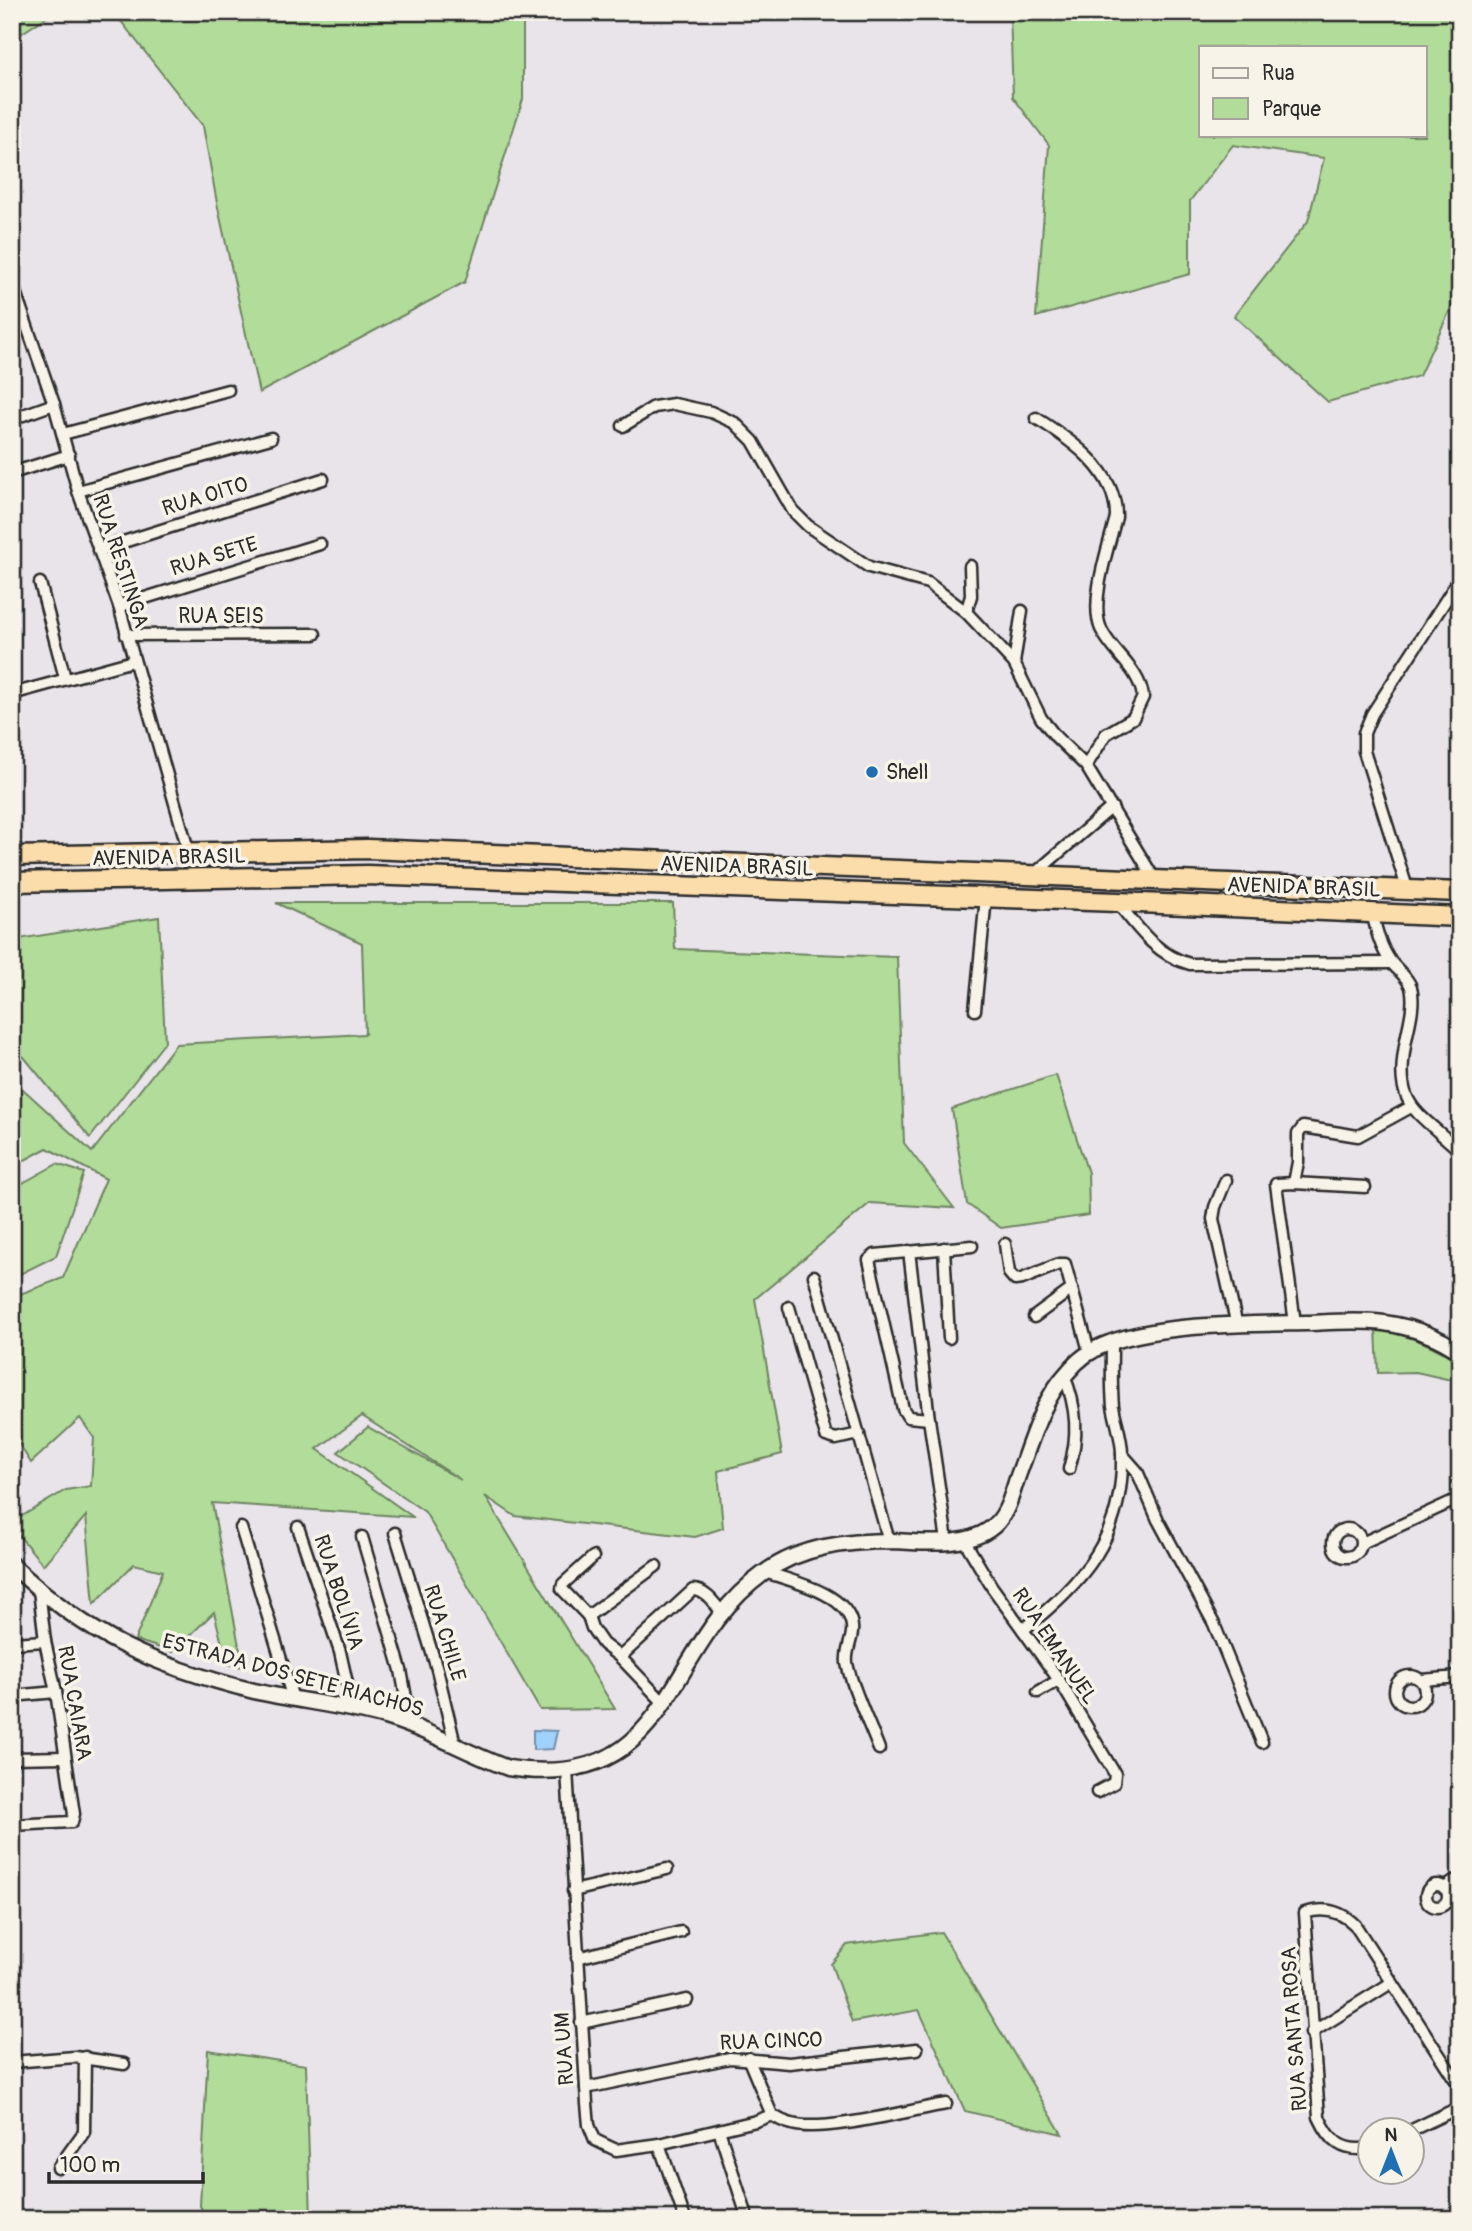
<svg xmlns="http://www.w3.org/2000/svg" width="1472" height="2231" font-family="Pangolin,sans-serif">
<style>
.green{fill:#b2dc9a;stroke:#6e8462;stroke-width:2;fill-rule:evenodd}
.water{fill:#a1d1fd;stroke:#728fa9;stroke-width:2}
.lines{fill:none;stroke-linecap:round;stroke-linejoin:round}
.street-casing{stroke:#2b2b2b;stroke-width:15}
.secondary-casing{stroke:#2b2b2b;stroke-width:19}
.highway-casing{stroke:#2b2b2b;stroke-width:23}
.street{stroke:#f7f3e8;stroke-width:10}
.secondary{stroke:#f7f3e8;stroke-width:14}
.highway{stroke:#faddab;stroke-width:18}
.poi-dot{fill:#1f6fb2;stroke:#f7f3e8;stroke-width:2.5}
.labels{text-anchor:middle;stroke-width:7;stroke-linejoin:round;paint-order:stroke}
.street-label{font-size:21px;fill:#2b2b2b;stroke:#f7f3e8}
.poi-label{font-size:21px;fill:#2b2b2b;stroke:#f7f3e8;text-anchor:start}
</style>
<rect width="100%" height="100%" fill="#e9e3ea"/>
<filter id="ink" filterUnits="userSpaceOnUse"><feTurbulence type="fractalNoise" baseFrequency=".0143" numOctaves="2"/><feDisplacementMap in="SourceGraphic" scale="14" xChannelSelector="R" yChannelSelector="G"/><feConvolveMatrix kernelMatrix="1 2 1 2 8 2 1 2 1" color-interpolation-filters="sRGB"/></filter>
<g filter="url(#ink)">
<g class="green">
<path d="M12 12H54L13 39Z"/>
<path d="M103 12H523V99L465 282 259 393 217 203 203 126 120 20Z"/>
<path d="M1010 12H1460V289L1419 376 1328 402 1234 316 1308 221 1324 158 1233 145 1190 201V274L1036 317 1049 145 1013 97ZM1201 47H1425V135H1201Z"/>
<path d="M276 903H673L675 949 897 957 904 1143 954 1208 870 1203 755 1299 782 1454 718 1471 723 1528 695 1537 515 1516 485 1496 615 1709 540 1710 425 1512 338 1452 368 1427 461 1480 362 1416 317 1449 413 1517 212 1503 243 1667 227 1664 214 1612 173 1652 135 1640 163 1571 134 1564 94 1604 86 1516 43 1565 12 1527V1522L66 1490 91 1486 94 1438 80 1418 31 1463 12 1433V1297L63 1278 106 1179 47 1148 12 1167V1079L92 1152 176 1044 365 1034 362 943Z"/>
<path d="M159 917 165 1042 90 1138 24 1057 12 1055V940Z"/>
<path d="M1056 1075 1088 1173 1089 1215 1001 1228 967 1204 952 1109Z"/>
<path d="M57 1164 84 1173 56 1256 12 1278V1189Z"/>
<path d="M1376 1328C1406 1336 1436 1344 1460 1364V1382L1416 1372 1378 1373Z"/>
<path d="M941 1932 1062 2134 965 2111 919 2010 852 2022 831 1964 847 1945Z"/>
<path d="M208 2050 306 2065 311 2219H207L200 2206Z"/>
</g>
<path class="water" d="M533 1730 557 1731 553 1749 533 1750Z"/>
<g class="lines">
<defs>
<g id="street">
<path d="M12 283 54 404 78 491 119 606 189 853"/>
<path d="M1036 418C1071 440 1117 471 1116 517 1109 546 1089 601 1101 629 1112 653 1140 669 1143 697L1133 718 1106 734 1086 766"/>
<path d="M12 419 54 404"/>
<path d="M623 426 654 407 674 404 711 412 735 423 753 441 793 511 808 526 869 567 928 583 966 612 1014 663 1041 718 1056 737 1086 766 1155 880"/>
<path d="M63 434 228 390"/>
<path d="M12 473 69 455"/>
<path d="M78 491 271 438"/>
<path d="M98 550 323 479"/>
<path d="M40 583 65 678"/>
<path d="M119 606 320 544"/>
<path d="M966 612 971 596 970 566"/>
<path d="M126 635 315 634"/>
<path d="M1014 663 1022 611"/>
<path d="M12 694 133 661"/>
<path d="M1033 875 1112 807"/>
<path d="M1407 888 1364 751V733L1372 714 1460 578"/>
<path d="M1117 902C1137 927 1156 955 1190 964L1392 963"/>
<path d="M1372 912C1376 929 1380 947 1391 962 1397 970 1407 976 1411 987 1415 1002 1410 1021 1407 1035 1392 1107 1414 1108 1460 1151"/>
<path d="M975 1010 986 897"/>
<path d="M1226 1180 1215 1207 1213 1219 1237 1326"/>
<path d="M1294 1183 1298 1162V1134L1303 1127 1358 1136 1411 1107"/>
<path d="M1005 1244 1009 1273 1015 1280 1022 1279 1059 1264H1065L1089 1351"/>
<path d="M944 1248 949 1338"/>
<path d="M909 1251 929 1419 947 1541"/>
<path d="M814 1276 889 1541"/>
<path d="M789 1307 826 1436 836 1439 859 1434"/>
<path d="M1034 1317 1072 1289"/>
<path d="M1295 1323 1276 1184 1294 1183 1365 1187"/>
<path d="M1064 1375C1077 1408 1079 1436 1069 1469"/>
<path d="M929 1419 908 1417 903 1409 869 1260 875 1255 972 1246"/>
<path d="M1122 1454 1137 1471 1158 1520 1214 1624 1262 1742"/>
<path d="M298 1527 340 1652 353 1710"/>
<path d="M241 1528 293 1699"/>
<circle cx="1347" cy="1543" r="14"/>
<path d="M395 1533 437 1669 455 1745"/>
<path d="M362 1537 401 1670 411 1726"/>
<path d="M964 1540 992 1587 1059 1680 1115 1774 1114 1783 1097 1792"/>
<path d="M1362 1543 1460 1498"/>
<path d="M593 1557 563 1584 562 1589 588 1616 592 1628 603 1644 620 1657 663 1702"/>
<path d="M765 1572C791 1581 848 1593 852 1626 854 1638 845 1650 847 1663 851 1686 870 1725 879 1749"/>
<path d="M588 1616 656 1566"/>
<path d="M1023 1630C1084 1581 1124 1537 1122 1454 1122 1438 1116 1423 1113 1406 1111 1385 1112 1363 1112 1341"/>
<path d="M12 1643 45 1641"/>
<path d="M620 1657 693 1590C706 1590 715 1604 723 1614"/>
<circle cx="1410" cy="1691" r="15"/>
<path d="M1421 1680 1460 1677"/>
<path d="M1038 1692 1059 1680"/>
<path d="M12 1696 56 1692"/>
<path d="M12 1758 65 1757"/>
<path d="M567 1770 587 2104 589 2125 595 2140 616 2150 659 2144 756 2121 772 2115"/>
<path d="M12 1825 72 1822 74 1814 56 1692 45 1641 39 1590"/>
<circle cx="1437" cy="1896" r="11"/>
<path d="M1444 1888 1460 1878"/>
<path d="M573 1891 667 1869"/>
<path d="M577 1958 681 1932"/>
<path d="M581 2023 687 2000"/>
<path d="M1311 2033 1391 1983"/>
<path d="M748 2058 772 2115C778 2119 784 2122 792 2124 824 2133 910 2110 946 2104"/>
<path d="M12 2062 75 2057 124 2064"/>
<path d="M586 2088 730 2058 789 2063 917 2049"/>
<path d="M719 2130 746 2213"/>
<path d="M1412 2130 1460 2107"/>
<path d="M659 2144 685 2219"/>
<path d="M1370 2148C1342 2153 1330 2141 1319 2117L1305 1913C1324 1907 1341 1911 1355 1925L1460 2087"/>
<path d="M58 2168 84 2132 85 2057"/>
</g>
<path id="secondary" d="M12 1565C88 1637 153 1666 254 1691 297 1701 342 1705 385 1717 428 1729 466 1753 508 1768 678 1793 659 1648 764 1573 801 1546 848 1541 893 1541 923 1542 964 1548 990 1529 1008 1517 1012 1492 1019 1473 1032 1439 1042 1400 1067 1373 1079 1358 1092 1349 1109 1343 1161 1323 1251 1324 1307 1323 1333 1322 1358 1320 1384 1323 1411 1327 1438 1336 1460 1352"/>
<g id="highway">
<path d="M12 856 368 849 1460 892"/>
<path d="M12 882 367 875 1117 902 1460 917"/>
</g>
</defs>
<use href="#street" class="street-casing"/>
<use href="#secondary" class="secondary-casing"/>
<use href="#highway" class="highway-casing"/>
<use href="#street" class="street"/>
<use href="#secondary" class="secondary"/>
<use href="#highway" class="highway"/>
</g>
</g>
<circle class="poi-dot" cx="872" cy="772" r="7"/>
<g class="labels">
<g class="street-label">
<text transform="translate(205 496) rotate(-17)" y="7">RUA OITO</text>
<text transform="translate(214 556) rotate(-17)" y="7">RUA SETE</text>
<text transform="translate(121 561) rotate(72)" y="7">RUA RESTINGA</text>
<text x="221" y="623">RUA SEIS</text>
<text transform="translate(169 857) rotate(-1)" y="7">AVENIDA BRASIL</text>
<text transform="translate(737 866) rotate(2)" y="7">AVENIDA BRASIL</text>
<text transform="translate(1304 887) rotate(2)" y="7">AVENIDA BRASIL</text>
<text transform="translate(339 1592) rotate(72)" y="7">RUA BOLÍVIA</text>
<text transform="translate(445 1633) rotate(73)" y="7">RUA CHILE</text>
<text transform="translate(1055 1646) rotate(56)" y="7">RUA EMANUEL</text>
<text transform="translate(293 1675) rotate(15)" y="7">ESTRADA DOS SETE RIACHOS</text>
<text transform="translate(75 1703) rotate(80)" y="7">RUA CAIARA</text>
<text transform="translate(1294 2029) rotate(-94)" y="7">RUA SANTA ROSA</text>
<text transform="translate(771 2041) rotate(-2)" y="7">RUA CINCO</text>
<text transform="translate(564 2049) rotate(-94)" y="7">RUA UM</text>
</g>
<g class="poi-label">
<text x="886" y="779">Shell</text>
</g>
</g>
<rect width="1472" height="2231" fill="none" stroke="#f7f3e8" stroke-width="42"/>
<rect x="21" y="21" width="1430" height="2189" fill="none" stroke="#2b2b2b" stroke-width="2.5" filter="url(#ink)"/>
<rect x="1199" y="46" width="228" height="91" fill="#f7f3e8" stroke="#a5a39c" stroke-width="2"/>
<rect x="1213" y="68" width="35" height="10" fill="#f7f3e8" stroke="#a5a39c" stroke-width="2"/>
<text x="1262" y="80" font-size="21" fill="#2b2b2b">Rua</text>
<rect x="1213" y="98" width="35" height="21" fill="#b2dc9a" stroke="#a5a39c" stroke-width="2"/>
<text x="1262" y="116" font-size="21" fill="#2b2b2b">Parque</text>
<g transform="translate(1391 2151)"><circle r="33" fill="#f7f3e8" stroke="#a5a39c" stroke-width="2"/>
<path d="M0-5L12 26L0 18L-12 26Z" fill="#1f6fb2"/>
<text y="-10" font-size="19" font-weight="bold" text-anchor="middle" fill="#2b2b2b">N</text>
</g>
<path d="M49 2172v10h154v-10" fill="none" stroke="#2b2b2b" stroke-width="3.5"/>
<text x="60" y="2172" font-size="21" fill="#2b2b2b" stroke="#f7f3e8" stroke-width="5" paint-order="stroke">100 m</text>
</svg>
